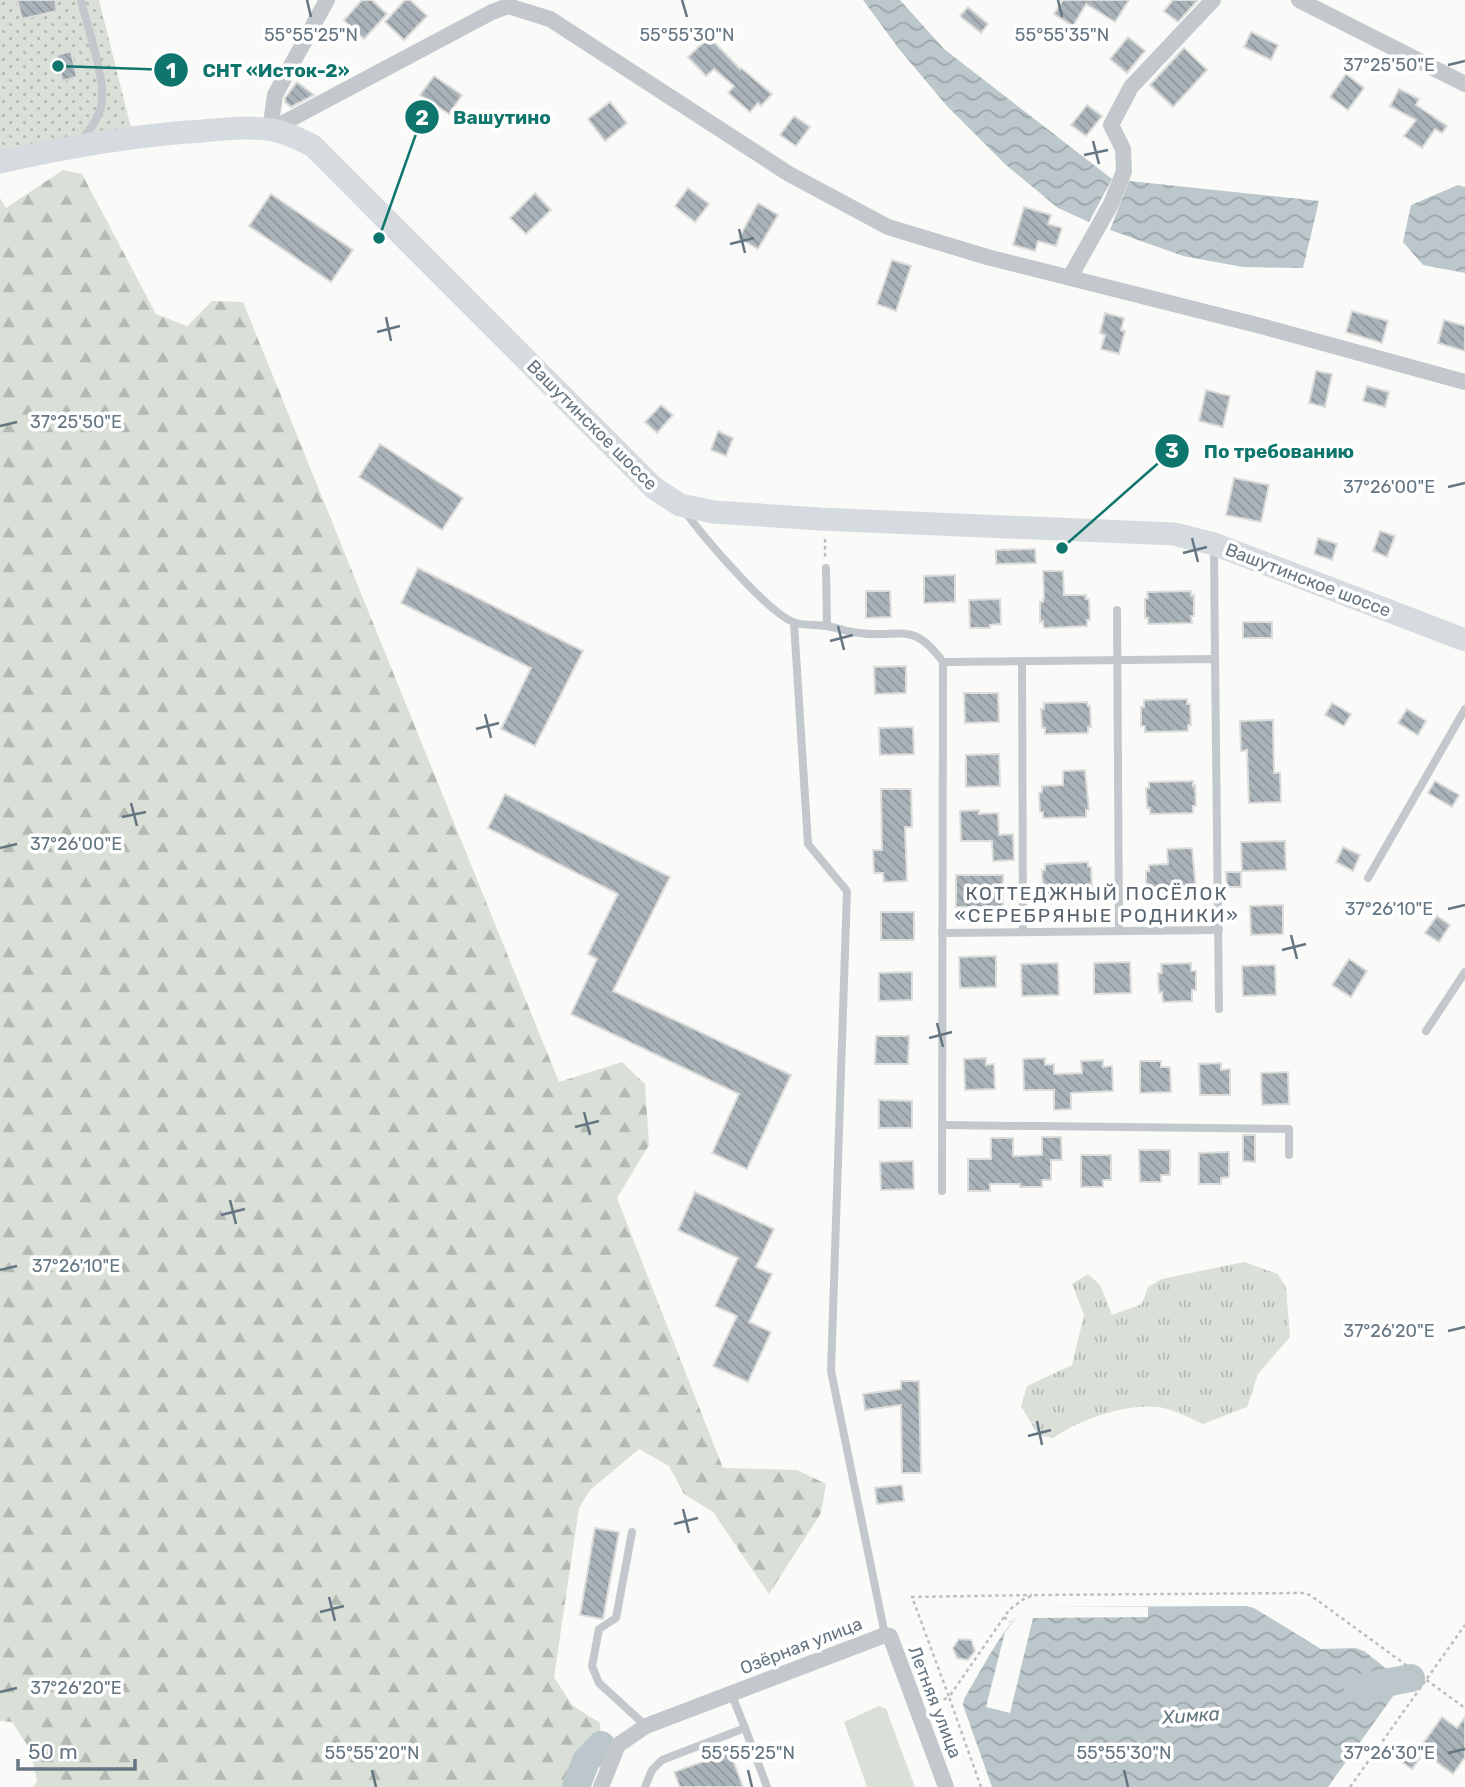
<svg xmlns="http://www.w3.org/2000/svg" width="1465" height="1787" font-family="Rubik,sans-serif">
<style>
.grass{fill:url(#grass-tufts)}
.forest{fill:url(#forest-firs)}
.park{fill:#dadfd7}
.garden{fill:url(#garden-dots)}
.water{fill:url(#water-waves)}
.pier{fill:#fafaf8}
.lines{fill:none;stroke-linecap:round;stroke-linejoin:round}
.river{stroke:#bbc7cb;stroke-width:28}
.building{fill:url(#building-back-hatch);stroke:#dcdcda;stroke-width:2}
.path{stroke:#bbbfc2;stroke-width:2.5;stroke-dasharray:3.5 3.5;stroke-linecap:butt}
.lane{stroke:#c3c8cc;stroke-width:8}
.street{stroke:#c3c8cc;stroke-width:16}
.secondary{stroke:#d6dbdf;stroke-width:23}
.ticks{fill:none;stroke:#657683;stroke-width:2.5}
.labels{text-anchor:middle;stroke-width:7;stroke-linejoin:round;paint-order:stroke}
.street-label{font-size:18px;fill:#657683;stroke:#fff}
.neighbourhood-label{font-size:19px;letter-spacing:2px;fill:#57646e;stroke:#fff}
.water-label{font-size:19px;font-style:italic;fill:#60757c;stroke:#fff}
.ticks-label{font-size:18px;text-anchor:middle;fill:#657683;stroke:#fff;stroke-width:7;stroke-linejoin:round;paint-order:stroke}
.leader{fill:none;stroke:#0f766e;stroke-width:2.5}
.callout-dot{fill:#0f766e;stroke:#fff;stroke-width:2.5}
.mark-label{font-size:21px;text-anchor:middle;font-weight:bold;fill:#fff}
.callout-label{font-size:19px;text-anchor:middle;font-weight:bold;fill:#0f766e;stroke:#fff;stroke-width:7;stroke-linejoin:round;paint-order:stroke}
</style>
<defs>
<pattern id="grass-tufts" width="24" height="20" patternUnits="userSpaceOnUse" patternTransform="scale(1.75)"><rect width="24" height="20" fill="#dadfd7"/><path d="M3 7l-1-3M5 7V3M7 7l1-3M15 17l-1-3M17 17v-4M19 17l1-3" fill="none" stroke="#b4b9b4"/></pattern>
<pattern id="forest-firs" width="22" height="20" patternUnits="userSpaceOnUse" patternTransform="scale(1.75)"><rect width="22" height="20" fill="#dadfd7"/><path d="M5 1l3.5 6h-7zM16 11l3.5 6h-7z" fill="#b4b9b4"/></pattern>
<pattern id="garden-dots" width="8" height="8" patternUnits="userSpaceOnUse" patternTransform="scale(1.75)"><rect width="8" height="8" fill="#dadfd7"/><path d="M2 2h.1M6 6h.1" fill="none" stroke="#b4b9b4" stroke-width="1.8" stroke-linecap="round"/></pattern>
<pattern id="water-waves" width="16" height="10" patternUnits="userSpaceOnUse" patternTransform="scale(1.75)"><rect width="16" height="10" fill="#bbc7cb"/><path d="M0 5q4-4 8 0t8 0" fill="none" stroke="#9ca6aa"/></pattern>
<pattern id="building-back-hatch" width="6" height="6" patternUnits="userSpaceOnUse" patternTransform="scale(1.75)"><rect width="6" height="6" fill="#aab3b9"/><path d="M-1 5l2 2M0 0l6 6M5-1l2 2" fill="none" stroke="#8e969c"/></pattern>
</defs>
<rect width="100%" height="100%" fill="#fafaf8"/>
<path class="grass" d="M1244 1262 1278 1274 1286 1288 1290 1337 1258 1374 1247 1407 1203 1424C1189 1418 1172 1408 1157 1407 1126 1403 1078 1420 1053 1438L1038 1435 1021 1406 1027 1386 1072 1365 1084 1315 1072 1284 1088 1274 1100 1285 1112 1315 1142 1304 1148 1287 1162 1279Z"/>
<path class="forest" d="M63 170 82 174 156 314 187 326 212 301 243 302 559 1082 622 1062 645 1084 649 1145 617 1198 723 1468 797 1470 826 1484 821 1513 769 1594 713 1512 684 1494 669 1466 639 1449 590 1490 579 1508 554 1677 572 1705 600 1723 601 1745 586 1761 583 1787H33L37 1781 30 1749 12 1722 0 1721V198L6 208Z"/>
<path class="park" d="M879 1706 886 1709 915 1787H867L844 1722Z"/>
<path class="garden" d="M0 0H99L132 132 0 158Z"/>
<g class="water">
<path d="M863 0H900L944 49 1112 179 1089 222 1058 208 1006 165 946 105 899 49Z"/>
<path d="M1129 181 1319 201 1303 268 1243 267 1183 256 1110 230Z"/>
<path d="M1458 185 1465 187V273L1423 265 1403 242 1411 205Z"/>
<path d="M1246 1606 1254 1608 1321 1649 1355 1648 1364 1651 1392 1673 1396 1692 1328 1787H992L963 1705 964 1699C977 1678 1009 1614 1030 1607Z"/>
</g>
<path class="pier" d="M1030 1607H1148V1617L1033 1618 1010 1713 986 1707 1005 1632 1022 1610Z"/>
<g class="lines">
<g class="river">
<path d="M1358 1688 1411 1678"/>
<path d="M576 1787 586 1761 601 1745"/>
</g>
</g>
<g class="building">
<path d="M17 0H55L57 11 22 19Z"/>
<path d="M362 0H372L387 14 364 39 344 20Z"/>
<path d="M405 0H410L427 16 404 40 385 22Z"/>
<path d="M1063 0H1129L1115 22 1086 4 1073 26 1054 14Z"/>
<path d="M1173 0H1198L1178 22 1164 11Z"/>
<path d="M968 7 988 24 981 33 960 16Z"/>
<path d="M1251 32 1278 45 1271 60 1244 47Z"/>
<path d="M709 37 740 69 741 68 772 94 761 106 758 103 750 112 728 93 734 86 714 69 706 76 688 57Z"/>
<path d="M1128 37 1145 51 1127 73 1110 59Z"/>
<path d="M1184 48 1207 70 1173 107 1150 85Z"/>
<path d="M71 51 77 77 62 81 57 55Z"/>
<path d="M1346 74 1364 88 1348 110 1330 97Z"/>
<path d="M434 76 462 95 449 114 420 95Z"/>
<path d="M297 82 314 95 291 107 285 102V98Z"/>
<path d="M1399 89 1419 99 1416 105 1447 126 1442 133 1435 129 1422 148 1404 136 1416 120 1390 106Z"/>
<path d="M610 102 627 123 605 141 588 119Z"/>
<path d="M1087 105 1102 116 1086 136 1071 125Z"/>
<path d="M794 116 810 127 796 146 780 135Z"/>
<path d="M688 188 709 204 695 222 675 206Z"/>
<path d="M535 193 551 210 526 234 510 218Z"/>
<path d="M271 194 353 250 331 282 249 226Z"/>
<path d="M758 203 778 215 758 249 739 238Z"/>
<path d="M1024 207 1051 215 1048 224 1062 228 1056 246 1038 241 1035 251 1013 245Z"/>
<path d="M892 260 911 266 896 311 877 304Z"/>
<path d="M1352 311 1388 321 1382 343 1346 332Z"/>
<path d="M1105 313 1124 318 1121 330 1125 331 1119 354 1101 349 1105 335 1100 333Z"/>
<path d="M1444 320 1465 326V351L1438 343Z"/>
<path d="M1316 371 1332 374 1325 407 1309 403Z"/>
<path d="M1367 386 1389 392 1385 407 1363 401Z"/>
<path d="M1206 390 1230 396 1223 427 1199 421Z"/>
<path d="M661 405 673 415 657 433 645 422Z"/>
<path d="M718 431 733 438 726 456 711 450Z"/>
<path d="M380 444 463 498 442 530 359 477Z"/>
<path d="M1234 478 1269 485 1261 522 1226 515Z"/>
<path d="M1380 531 1395 536 1387 557 1373 551Z"/>
<path d="M1318 538 1337 544 1332 560 1314 554Z"/>
<path d="M1035 549 1036 563 996 564V550Z"/>
<path d="M418 568 583 651 535 746 501 729 531 668 401 603Z"/>
<path d="M1043 571H1063L1064 595H1086V599H1089L1090 620H1087V626L1044 628 1043 621 1040 622V602H1043L1044 596Z"/>
<path d="M955 575V602L924 603V576Z"/>
<path d="M866 591H890L891 617 866 618Z"/>
<path d="M1191 591V596L1194 595V616H1191L1192 623 1148 624V618H1145V599L1148 598 1147 592Z"/>
<path d="M1000 599 1001 624 990 625V628H970L969 600Z"/>
<rect x="1243" y="622" width="29" height="16"/>
<path d="M906 666V693L875 694 874 667Z"/>
<path d="M964 693H998L999 722 965 723Z"/>
<path d="M1187 699V704H1190L1191 725H1188V731L1145 732V726H1141V707H1144V700Z"/>
<path d="M1087 702 1088 706H1090L1091 727H1088V733L1045 734V728H1042L1041 709H1044V703Z"/>
<path d="M1332 703 1351 714 1344 726 1325 715Z"/>
<path d="M1407 709 1426 721 1418 735 1398 723Z"/>
<path d="M1273 720 1274 773H1280L1281 802 1249 803 1247 750 1241 751 1240 721Z"/>
<path d="M913 727 914 754 880 755 879 728Z"/>
<path d="M999 754 1000 786 966 787V755Z"/>
<path d="M1085 770 1089 810H1086V817L1043 818V812H1040L1039 793 1042 792V786L1063 785V771Z"/>
<path d="M1193 781V786L1195 785 1196 806H1193V813L1150 814V808H1147L1146 788H1149V782Z"/>
<path d="M1435 781 1459 795 1452 807 1428 793Z"/>
<path d="M881 789H911L912 827H905L907 881 884 882 883 873H874L873 850H882Z"/>
<path d="M505 794 670 877 613 991 791 1075 747 1169 712 1153 739 1094 571 1014 597 959 588 954 618 894 488 828Z"/>
<path d="M979 810V814L998 813 999 835 1013 834 1014 860 993 861 992 841H961L960 811Z"/>
<path d="M1285 841 1286 870 1242 871 1241 842Z"/>
<path d="M1343 847 1360 855 1353 871 1336 862Z"/>
<path d="M1192 848 1196 889H1193V895L1150 896 1149 890H1146V871H1149V865L1168 864 1167 849Z"/>
<path d="M1088 862V867H1091L1092 888H1089V894L1046 895 1045 889H1043L1042 870H1045V864Z"/>
<path d="M1226 872H1241V887H1227Z"/>
<rect x="956" y="875" width="47" height="32"/>
<path d="M1283 905V934L1251 935 1250 906Z"/>
<rect x="881" y="912" width="33" height="28"/>
<path d="M1437 916 1450 925 1439 942 1425 933Z"/>
<path d="M996 956V987L960 988 959 957Z"/>
<path d="M1349 959 1367 971 1351 997 1332 985Z"/>
<path d="M1130 962 1131 993 1094 994V963Z"/>
<path d="M1058 963 1059 995 1022 996 1021 964Z"/>
<path d="M1191 963V971H1196V990H1192V1001L1163 1002 1162 992 1159 993 1158 973H1162L1161 964Z"/>
<path d="M1275 965 1276 995 1243 996 1242 966Z"/>
<path d="M912 972V1000L879 1001V973Z"/>
<path d="M876 1036H909L908 1064H875Z"/>
<path d="M986 1058V1065L994 1064 995 1089 965 1090 964 1059Z"/>
<path d="M1045 1058V1065L1054 1064V1074L1082 1073 1081 1061 1103 1060V1067L1112 1066 1113 1091 1071 1093V1109L1054 1110V1090H1024L1023 1059Z"/>
<path d="M1140 1061H1161V1067H1170L1171 1092 1140 1093Z"/>
<path d="M1221 1063V1070L1230 1069V1095H1200L1199 1064Z"/>
<path d="M1288 1072 1289 1104 1262 1105 1261 1073Z"/>
<path d="M879 1100 912 1101V1128H879Z"/>
<path d="M1243 1135H1255V1162L1243 1161Z"/>
<path d="M1042 1137H1061L1062 1160H1051V1180H1042V1187H1020V1184H990V1191H968V1159H991V1138H1013V1156L1042 1155Z"/>
<path d="M1139 1150H1170V1175H1161V1182H1140Z"/>
<path d="M1229 1152V1177L1221 1178V1184H1199V1153Z"/>
<path d="M1081 1155H1111V1180H1103V1187H1081Z"/>
<path d="M913 1161 914 1189 881 1190 880 1162Z"/>
<path d="M695 1192 774 1229 756 1267 772 1274 749 1322 771 1332 748 1382 713 1366 737 1316 715 1306 738 1258 678 1230Z"/>
<path d="M901 1381H919L921 1473H902L901 1405 865 1410 863 1394 901 1389Z"/>
<path d="M902 1485 904 1501 877 1504 875 1488Z"/>
<path d="M595 1528 619 1532 603 1619 580 1615Z"/>
<path d="M959 1639 971 1640 975 1651 968 1660 957 1658 953 1648Z"/>
<path d="M1442 1717 1457 1728 1465 1717V1757L1453 1774 1419 1749Z"/>
<path d="M1402 1746 1420 1758 1412 1769 1395 1757Z"/>
<path d="M730 1752 743 1787H680L674 1772Z"/>
</g>
<g class="lines">
<g class="path">
<path d="M825 539V557"/>
<path d="M1004 1617 1010 1622"/>
<path d="M931 1706 949 1697 912 1597 1032 1595"/>
<path d="M981 1787 949 1697 1009 1610 1025 1598 1036 1595 1303 1593 1310 1595 1465 1708"/>
<path d="M1350 1787 1465 1625"/>
</g>
<g class="lane">
<path d="M81 0C87 26 105 77 102 102 100 117 91 129 81 140"/>
<path d="M684 510C701 534 770 616 796 623 806 626 817 624 827 626 838 628 848 632 859 633 900 639 912 619 943 662L1215 659 1219 1009"/>
<path d="M1214 547 1215 659"/>
<path d="M826 568 827 626"/>
<path d="M1117 610 1119 931"/>
<path d="M794 623 808 844 847 891 831 1371 885 1635"/>
<path d="M1022 661 1023 932"/>
<path d="M1368 878 1465 709"/>
<path d="M942 933 1219 930"/>
<path d="M1426 1031 1465 972"/>
<path d="M942 1125 1289 1129V1155"/>
<path d="M942 1191 943 662"/>
<path d="M632 1532 616 1618 599 1629 592 1666 599 1683 646 1726"/>
<path d="M745 1728 767 1787"/>
<path d="M645 1787 652 1770 662 1760 745 1728 731 1693"/>
</g>
<g class="street">
<path d="M327 0 275 95 270 130 492 12 508 6 550 19 789 174 888 227 987 257 1261 326 1465 382"/>
<path d="M1299 0 1465 84"/>
<path d="M1070 277 1111 204 1124 171 1123 149 1111 125 1131 87 1213 0"/>
<path d="M601 1787 618 1745 646 1726 885 1635 890 1636 946 1787"/>
</g>
<path class="secondary" d="M0 162C67 147 134 135 203 131 225 129 250 126 273 130 288 133 299 139 313 146L654 488 680 505 714 512 820 519 1174 534 1214 544 1465 640"/>
</g>
<path class="ticks" d="M307 0 311 17M682 0 687 17M1058 0 1062 17M1448 65 1465 61M1093 141 1099 164M1084 155 1108 150M739 229 745 253M730 244 754 238M386 317 391 341M377 332 400 326M0 426 17 422M1448 487 1465 483M1192 538 1198 562M1183 553 1207 547M838 626 844 650M830 641 853 635M485 714 491 738M476 729 499 723M131 803 137 826M122 817 146 812M0 848 17 844M1448 909 1465 905M1291 935 1297 959M1282 950 1306 944M937 1023 943 1047M929 1038 952 1032M584 1112 590 1135M575 1127 599 1121M230 1200 236 1224M221 1215 245 1209M0 1270 17 1266M1448 1331 1465 1327M1037 1421 1042 1445M1028 1436 1051 1430M683 1509 689 1533M674 1524 698 1518M329 1597 335 1621M320 1612 344 1606M0 1692 17 1688M1448 1753 1465 1749M372 1770 376 1787M748 1770 752 1787M1124 1770 1128 1787"/>
<g class="labels">
<g class="street-label">
<text transform="translate(592 425) rotate(45)" y="6">Вашутинское шоссе</text>
<text transform="translate(1308 580) rotate(21)" y="6">Вашутинское шоссе</text>
<text transform="translate(801 1646) rotate(-21)" y="6">Озёрная улица</text>
<text transform="translate(935 1702) rotate(69)" y="6">Летняя улица</text>
</g>
<g class="neighbourhood-label">
<text x="1097" y="900">КОТТЕДЖНЫЙ ПОСЁЛОК<tspan x="1097" dy="22">«СЕРЕБРЯНЫЕ РОДНИКИ»</tspan></text>
</g>
<g class="water-label">
<text transform="translate(1191 1715) rotate(-4)" y="7">Химка</text>
</g>
</g>
<g class="ticks-label">
<text x="311" y="41">55°55'25"N</text>
<text x="687" y="41">55°55'30"N</text>
<text x="1062" y="41">55°55'35"N</text>
<text x="1389" y="71">37°25'50"E</text>
<text x="76" y="428">37°25'50"E</text>
<text x="1389" y="493">37°26'00"E</text>
<text x="76" y="850">37°26'00"E</text>
<text x="1389" y="915">37°26'10"E</text>
<text x="76" y="1272">37°26'10"E</text>
<text x="1389" y="1337">37°26'20"E</text>
<text x="76" y="1694">37°26'20"E</text>
<text x="372" y="1759">55°55'20"N</text>
<text x="748" y="1759">55°55'25"N</text>
<text x="1124" y="1759">55°55'30"N</text>
<text x="1389" y="1759">37°26'30"E</text>
</g>
<path class="leader" d="M58 66L171 70M379 238L422 117M1062 548L1172 451"/>
<g class="callout-dot">
<circle cx="58" cy="66" r="7"/>
<circle cx="379" cy="238" r="7"/>
<circle cx="1062" cy="548" r="7"/>
<circle cx="171" cy="70" r="18"/>
<circle cx="422" cy="117" r="18"/>
<circle cx="1172" cy="451" r="18"/>
</g>
<g class="mark-label">
<text x="171" y="78">1</text>
<text x="422" y="125">2</text>
<text x="1172" y="458">3</text>
</g>
<g class="callout-label">
<text x="276" y="77">СНТ «Исток-2»</text>
<text x="502" y="124">Вашутино</text>
<text x="1279" y="458">По требованию</text>
</g>
<path d="M18 1759v10h117v-10" fill="none" stroke="#657683" stroke-width="3.5"/>
<text x="28" y="1759" font-size="21" fill="#657683" stroke="#ffffff" stroke-width="5" paint-order="stroke">50 m</text>
</svg>
